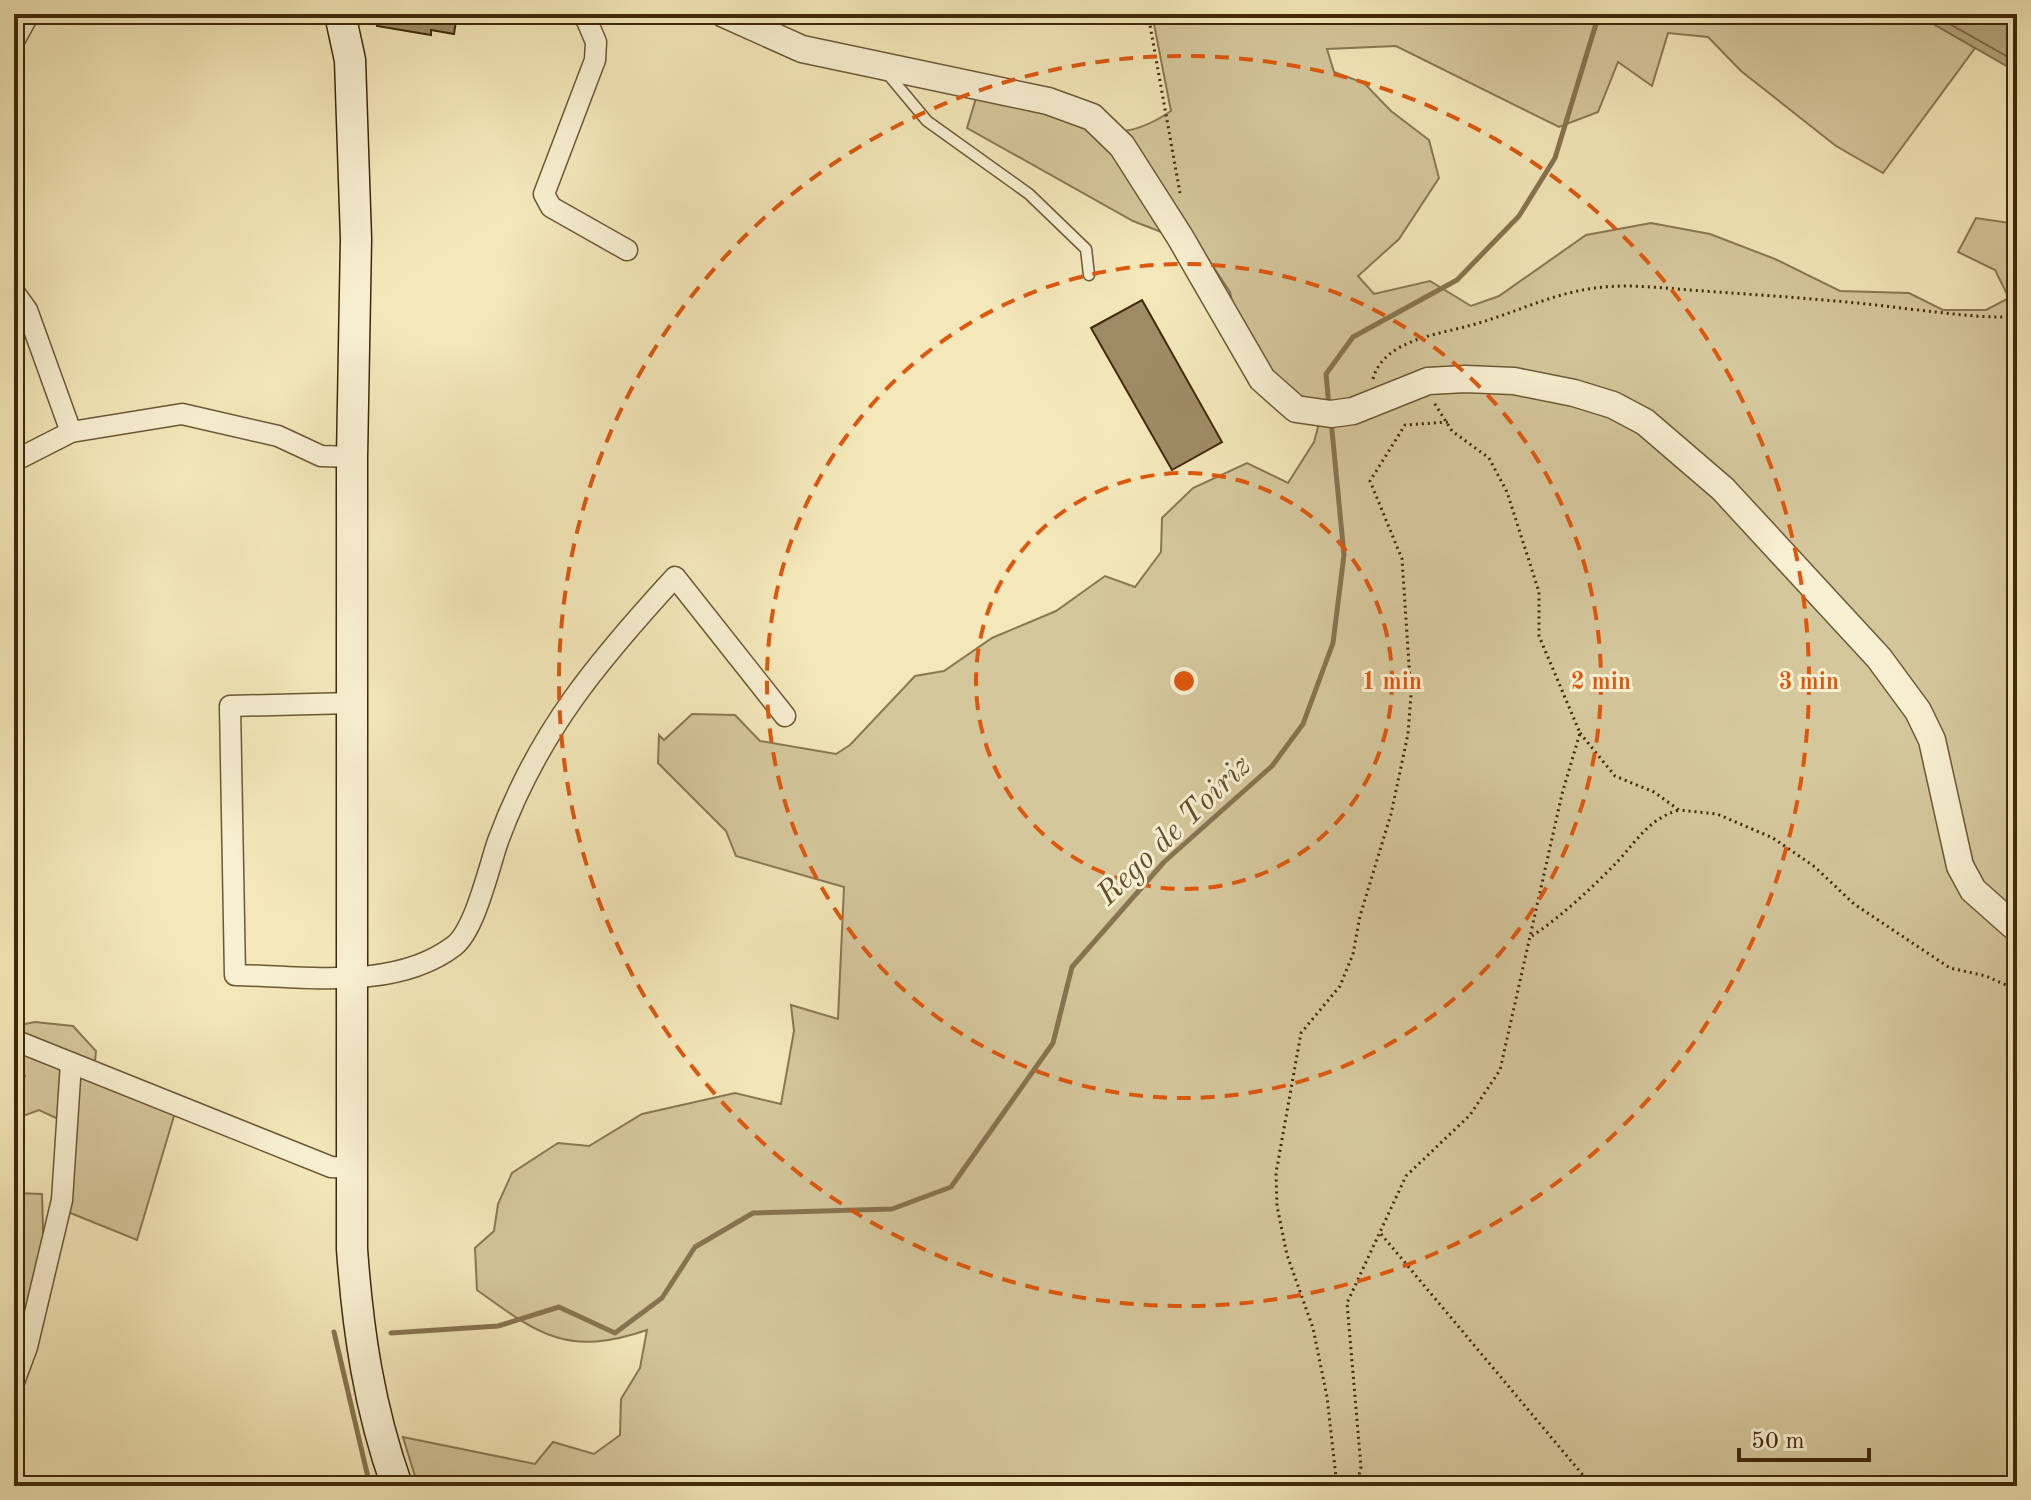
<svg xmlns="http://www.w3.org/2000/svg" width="2031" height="1500" font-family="'Old Standard TT',serif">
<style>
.green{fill:#d5c79c;stroke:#8a7853;stroke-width:2}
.water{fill:#b7a77e;stroke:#877450;stroke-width:2}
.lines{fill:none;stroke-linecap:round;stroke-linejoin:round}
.shore{stroke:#7c6844;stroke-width:2}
.stream{stroke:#877450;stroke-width:5}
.building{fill:#9e8c66;stroke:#40280a;stroke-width:2}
.service-casing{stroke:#6d5836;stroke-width:13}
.minor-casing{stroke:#6d5836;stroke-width:23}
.tertiary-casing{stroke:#6d5836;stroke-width:29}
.secondary-casing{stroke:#40280a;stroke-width:33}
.path{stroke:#40280a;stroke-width:3;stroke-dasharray:2 4;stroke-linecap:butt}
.service{stroke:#f8f0d2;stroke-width:10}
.minor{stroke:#f8f0d2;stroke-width:20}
.tertiary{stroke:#f8f0d2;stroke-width:26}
.secondary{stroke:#f8f0d2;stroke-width:30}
.ring{fill:none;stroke:#e0570c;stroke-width:4;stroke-dasharray:14 10}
.labels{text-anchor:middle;stroke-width:6;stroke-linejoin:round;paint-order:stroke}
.water-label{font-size:32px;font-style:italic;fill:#644e2d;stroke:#f8f0d2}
.centre{fill:#e0570c;stroke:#f8f0d2;stroke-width:4}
.ring-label{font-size:24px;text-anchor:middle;font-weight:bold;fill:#e0570c;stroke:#f8f0d2;stroke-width:6;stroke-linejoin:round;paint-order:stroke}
</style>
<rect width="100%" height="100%" fill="#f4e8ba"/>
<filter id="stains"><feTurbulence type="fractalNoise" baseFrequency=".0025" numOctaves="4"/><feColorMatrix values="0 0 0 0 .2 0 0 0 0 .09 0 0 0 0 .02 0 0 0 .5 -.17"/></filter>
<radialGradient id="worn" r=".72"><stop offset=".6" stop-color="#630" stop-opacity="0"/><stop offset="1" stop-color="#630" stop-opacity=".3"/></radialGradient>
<g class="green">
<path d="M1152 14H1916L1975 48 1883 173 1836 146 1741 71 1708 37 1668 33 1652 86 1618 62 1598 112 1559 127 1396 46 1327 49 1334 72 1364 83 1391 111 1429 140 1439 178 1399 239 1358 276 1374 294 1430 281 1471 306 1499 296 1586 235 1651 223 1710 234 1775 259 1840 291 1909 293 1943 310H1986L2009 298 1995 270 1958 252 1976 218 2017 224V1486H418L403 1437 535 1464 553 1442 594 1454 620 1435 621 1399 640 1368 647 1330C568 1357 539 1335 477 1290L475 1248 494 1231 498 1204 512 1173 558 1143 589 1146 642 1114 735 1093 781 1104 794 1031 791 1005 838 1019 844 887 736 856 726 831 658 763 659 735 664 740 692 714 735 715 760 741 836 754 850 745 915 676 944 671 992 638 1056 611 1105 576 1135 587 1161 552 1162 518 1193 488 1247 463 1288 483 1314 442 1323 409 1295 394 1257 363 1238 329 1230 292 1200 247 1133 221 967 128 976 98C994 100 1014 100 1032 104 1092 119 1109 153 1171 111Z"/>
<path d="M35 1022 73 1026 96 1051 93 1082 177 1106 137 1240 68 1212 67 1123 39 1110 23 1116 14 1114V1093L25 1076 14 1054V1031L20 1025Z"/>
<path d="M14 1193 42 1194 44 1262 14 1350Z"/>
</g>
<path class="water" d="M1916 14H2017V72Z"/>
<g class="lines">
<path class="shore" d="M1932 14 2017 62"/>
<g class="stream">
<path d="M1329 406 1326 374 1353 337 1457 280 1519 216 1555 158 1599 14"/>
<path d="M334 1332 370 1486"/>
<path d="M391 1333 498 1326 559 1307 615 1333 662 1298 695 1247 753 1213 892 1209 951 1187 1053 1043 1072 967 1164 862 1272 766 1303 724 1333 643 1344 555 1331 420"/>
</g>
</g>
<g class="building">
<path d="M379 14H457L454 34 431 30V35L377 26Z"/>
<path d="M1142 300 1222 442 1172 470 1091 328Z"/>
</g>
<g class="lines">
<defs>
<path id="service" d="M887 73 927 121 1029 194 1086 249 1089 275"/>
<g id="minor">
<path d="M584 14 596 42 595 60 544 194 551 207 627 250"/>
<path d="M14 41 29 14"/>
<path d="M14 292 27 310 71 432"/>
<path d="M14 461 71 432 182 414 278 436 321 456 352 457"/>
<path d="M352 703 230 706 235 975C304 976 395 991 454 946 475 930 489 867 498 841 538 732 598 661 675 577L785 716"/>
<path d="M14 1040 331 1167 352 1168"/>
<path d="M14 1382 27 1347 62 1200 71 1063"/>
</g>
<path id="tertiary" d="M724 14 802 49 1048 101 1092 117 1122 146 1180 237 1262 379 1296 409 1331 414 1353 411 1428 381 1465 379 1514 381 1574 393 1613 405 1645 422 1723 489 1879 658 1918 711 1932 740 1960 866 1973 890 2017 929"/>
<path id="secondary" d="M340 14 350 60 356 239 352 457V1249C358 1332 369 1407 397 1486"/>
</defs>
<use href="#service" class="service-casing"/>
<use href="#minor" class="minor-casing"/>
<use href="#tertiary" class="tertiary-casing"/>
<use href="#secondary" class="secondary-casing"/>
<g class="path">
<path d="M1148 14 1180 193"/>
<path d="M1373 379C1383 341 1435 335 1468 326 1511 315 1549 294 1595 288 1631 283 1668 289 1704 291 1772 296 1841 300 1909 309 1947 313 1978 318 2017 317"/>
<path d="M1580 733 1615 776 1654 792 1679 810 1717 814 1773 838 1815 867 1854 904 1950 968 1986 976 2017 990"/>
<path d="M1532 936C1562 916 1593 887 1618 861 1638 839 1649 819 1679 810"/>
<path d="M1381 1234 1592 1486"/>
<path d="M1337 1486 1327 1397 1313 1328 1287 1255 1277 1206 1276 1173 1301 1033 1340 986 1353 954 1360 916 1391 814 1408 734 1411 695 1402 559 1370 481 1405 425 1448 422"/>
<path d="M1356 1486 1361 1467 1347 1303 1406 1176 1470 1115 1500 1070 1562 794 1580 733 1539 636V592L1507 492 1489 458 1452 431 1433 401"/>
</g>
<use href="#service" class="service"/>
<use href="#minor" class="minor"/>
<use href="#tertiary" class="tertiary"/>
<use href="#secondary" class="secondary"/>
</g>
<g class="ring">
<circle cx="1184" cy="681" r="208"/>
<circle cx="1184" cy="681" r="417"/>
<circle cx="1184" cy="681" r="625"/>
</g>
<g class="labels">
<g class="water-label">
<text transform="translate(1173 829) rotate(-44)" y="11">Rego de Toiriz</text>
</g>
</g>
<circle cx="1184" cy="681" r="12" class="centre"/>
<g class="ring-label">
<text x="1392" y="689">1 min</text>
<text x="1601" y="689">2 min</text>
<text x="1809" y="689">3 min</text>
</g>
<rect width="2031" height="1500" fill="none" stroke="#f4e8ba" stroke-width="48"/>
<rect x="16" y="16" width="1999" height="1468" fill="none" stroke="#40280a" stroke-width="4"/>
<rect x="24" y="24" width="1983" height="1452" fill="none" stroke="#40280a" stroke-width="2"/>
<path d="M1739 1448v12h130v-12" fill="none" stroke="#40280a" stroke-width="4"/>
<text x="1751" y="1448" font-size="24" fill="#40280a" stroke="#f8f0d2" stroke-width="6" paint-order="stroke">50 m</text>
<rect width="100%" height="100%" filter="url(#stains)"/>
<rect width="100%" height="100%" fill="url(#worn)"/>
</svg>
